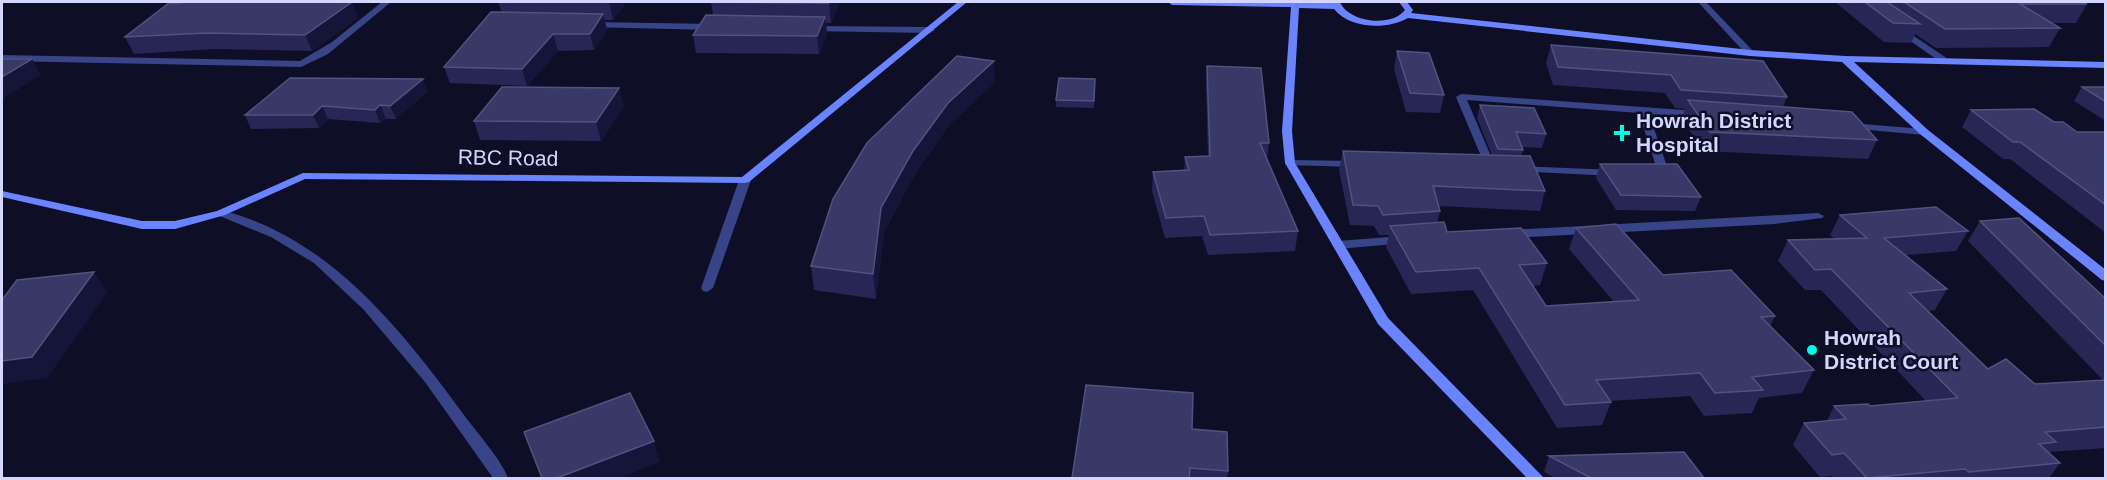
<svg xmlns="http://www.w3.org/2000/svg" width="2107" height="480" font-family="Arial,sans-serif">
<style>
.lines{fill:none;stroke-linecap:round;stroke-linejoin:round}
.lane{fill:#374487;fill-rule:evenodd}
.street{fill:#374487;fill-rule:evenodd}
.secondary{fill:#6a84ff;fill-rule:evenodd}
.wall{fill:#272655}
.shaded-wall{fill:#15153a}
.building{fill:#393967;stroke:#52527f;stroke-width:1.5}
.poi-dot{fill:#00fee6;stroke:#0e0f26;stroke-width:2}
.labels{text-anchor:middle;stroke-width:5;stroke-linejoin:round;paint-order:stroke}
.poi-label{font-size:21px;font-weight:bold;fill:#d3d7ff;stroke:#0e0f26;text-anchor:start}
.street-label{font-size:21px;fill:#d3d7ff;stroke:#0e0f26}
</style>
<rect width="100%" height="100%" fill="#0e0f26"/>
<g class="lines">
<g class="lane">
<path d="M592 22 713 24 717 27 713 30 589 27 588 25Z"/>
<path d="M811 26 930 27 935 30 930 33 808 31 806 29Z"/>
<path d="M745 177 751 180 713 288 707 292 703 291 701 288 739 180Z"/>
<path d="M221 210C329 237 401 329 464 415 477 433 501 459 508 478H493L425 382 364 310 314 263 271 237 217 215 215 213 217 211Z"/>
</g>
<g class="street">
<path d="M382 2H391L328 54 301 67 2 61V55L300 61 332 42Z"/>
<path d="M1698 2H1706L1753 51V55H1747Z"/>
<path d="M1899 26 1948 59V63H1942L1896 31 1894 29Z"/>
<path d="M1461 94 1698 111 1703 114 1698 117 1649 114 1670 175 1668 177 1661 178 1655 175 1658 173 1639 113 1467 100 1496 168 1491 171 1486 168 1456 97Z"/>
<path d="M1850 123 1924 129 1929 132 1924 135 1846 128 1845 126 1846 124Z"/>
<path d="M1290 160 1356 161 1361 164 1356 167 1286 165 1285 163 1286 161Z"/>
<path d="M1520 166 1614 170 1620 173 1614 176 1516 171 1515 169 1516 167Z"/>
<path d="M1818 213 1824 216 1822 218 1775 224 1509 238 1503 234 1509 230Z"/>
<path d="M1402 236 1406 237 1408 240 1406 243 1338 249 1332 245 1338 241Z"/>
</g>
<g class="secondary">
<path d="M958 2H967L749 182 745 183 305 179 225 215 175 229H142L2 197V191L142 221H175L217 211 303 173 742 177Z"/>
<path d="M1168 2 1332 3V2H1340C1348 22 1391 28 1405 10L1399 2H1407L1413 10 1411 13 1750 50 1845 56 2106 62V68L1854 62 1928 130 2106 270V281L2102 280 1920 134 1842 62 1750 56 1408 18C1387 30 1350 29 1334 9L1299 8 1292 131 1295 163 1388 318 1544 478H1527L1378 324 1285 163 1282 131 1291 7 1172 5Z"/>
</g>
</g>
<g class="wall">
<path d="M183 2H249H248L358 18 312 51 215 49 134 54 125 37Z"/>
<path d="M498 2H626L613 20H605L607 30 594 50 558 51 527 86 450 83 444 67 502 13Z"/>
<path d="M711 2H840L831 23H826L827 34 819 54 696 53 693 35 713 15Z"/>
<path d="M1835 2H2082L2087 4 2076 23H2051L2060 28 2049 47 1936 48 1915 34 1911 43 1884 42Z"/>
<path d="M1551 45 1787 97 1783 107 1877 140 1868 159 1703 151 1682 119 1685 109 1675 108 1665 93 1553 85 1546 63Z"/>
<path d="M1397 51 1444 95 1440 113 1406 112 1394 69Z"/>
<path d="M1207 66 1269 143 1267 160 1298 231 1295 251 1208 255 1202 236 1165 238 1152 191 1153 172 1184 170 1185 157 1208 156 1206 84Z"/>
<path d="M423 79 427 92 396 119H386L380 123 328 119 319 128 251 129 245 115Z"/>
<path d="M1095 79 1094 108 1056 107V100Z"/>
<path d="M995 82 949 125 915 174 884 232 876 299 814 290 811 266 833 199Z"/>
<path d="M2082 87H2106V121L2074 101Z"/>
<path d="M1480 105 1546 134 1542 148 1522 147 1523 150 1521 156 1545 191 1540 211 1439 206 1440 211 1437 223 1447 232 1547 263 1540 285 1533 286 1546 306 1614 302 1569 249 1576 228 1663 275 1775 316 1770 326 1814 370 1802 393 1759 398 1752 413 1704 416 1690 396 1610 401 1611 402 1602 425 1557 428 1473 290 1411 294 1386 247 1389 235H1379L1374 226 1350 225 1339 170 1343 151 1492 155 1477 118Z"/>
<path d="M624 106 601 141 480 140 474 121Z"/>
<path d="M1971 110 2054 122 2077 132H2106V233L2010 159H2003L1962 127Z"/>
<path d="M1600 164 1701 197 1695 211 1616 210 1596 178Z"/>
<path d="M1840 215 1968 231 1956 251 1906 255 1947 289 1935 310 1928 311 1988 369 2035 384 2103 380 1968 241 1980 221 2106 299V448L2049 452 2060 463 2049 478H1834L1832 476 1820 477 1793 445 1804 423 1827 421 1834 406H1870L1926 401 1821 290H1805L1778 261 1788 240 1835 239 1830 235Z"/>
<path d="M1192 429 1228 471 1227 478H1072Z"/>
<path d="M1549 456 1704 478H1555L1544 472Z"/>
</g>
<g class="shaded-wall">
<path d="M352 2 358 18 312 51 305 35Z"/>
<path d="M609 2H626L613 20Z"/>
<path d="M830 2H840L831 23 829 3Z"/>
<path d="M603 14 607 30 594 50 590 34Z"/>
<path d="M825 17 827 34 819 54 817 36Z"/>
<path d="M553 34 558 51 527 86 522 69Z"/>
<path d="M32 59 41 75 2 99V77Z"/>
<path d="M994 61 995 82 949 125 915 174 884 232 876 299 873 274 881 208 913 151 948 103Z"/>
<path d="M423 79 427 92 396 119 390 106Z"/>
<path d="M619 88 624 106 601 141 596 122Z"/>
<path d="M380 105 386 119 380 123 375 110Z"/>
<path d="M322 106 328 119 319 128 313 115Z"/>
<path d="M94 272 107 293 47 378 2 384V361Z"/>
<path d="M654 441 660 462 620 478H557Z"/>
</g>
<g class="building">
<path d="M183 2H352L305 35 207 33 125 37 169 3H180Z"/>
<path d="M711 2H830L829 3Z"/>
<path d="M1865 2H1887L1920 24 1893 23Z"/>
<path d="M1904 2H2082L2087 4H2020L2060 28 1945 29Z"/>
<path d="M491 12 603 14 590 34H553L522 69 444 67Z"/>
<path d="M706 15 825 17 817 36 693 35Z"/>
<path d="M1551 45 1763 61 1787 97 1681 90 1671 75 1558 67Z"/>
<path d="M1397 51 1429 53 1444 95 1410 93Z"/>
<path d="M957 56 994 61 948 103 913 151 881 208 873 274 811 266 833 199 867 143Z"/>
<path d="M2 59H32L2 77Z"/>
<path d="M1207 66 1261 68 1269 143H1260L1298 231 1210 235 1204 216 1166 218 1153 172 1189 170 1185 157 1210 156Z"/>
<path d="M290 78 423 79 390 106 380 105 375 110 322 106 313 115H245Z"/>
<path d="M1059 78 1095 79 1094 101 1056 100Z"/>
<path d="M502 87 619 88 596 122 474 121Z"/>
<path d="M2082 87H2106V102Z"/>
<path d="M1688 100 1852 112 1877 140 1710 132Z"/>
<path d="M1480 105 1534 108 1546 134 1516 132 1523 150 1498 149Z"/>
<path d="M2034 109 2054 122H2063L2077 132H2106V205L2020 142H2013L1971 110Z"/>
<path d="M1343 151 1530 156 1545 191 1433 186 1440 211 1383 215 1378 206 1353 205Z"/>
<path d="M1600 164H1677L1701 197 1621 195Z"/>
<path d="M1936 207 1968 231 1884 238 1947 289 1909 293 1988 369 2006 359 2035 384 2106 380V427L2045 432 2056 442 2039 444 2060 463 1969 472 1965 469 1867 478 1844 453 1832 455 1804 423 1846 419 1834 406 1868 404 1870 406 1958 398 1831 269 1815 270 1788 240 1867 238 1840 215Z"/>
<path d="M2019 218 2106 299V346L1980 221Z"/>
<path d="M1444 222 1447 232 1521 228 1547 263 1519 265 1546 306 1639 300 1576 228 1616 224 1663 275 1731 270 1775 316 1761 317 1814 370 1752 377 1763 390 1715 393 1700 373 1596 380 1611 402 1565 405 1479 268 1416 272 1390 226Z"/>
<path d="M94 272 32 357 2 361V300L17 280Z"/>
<path d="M1086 385 1193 393 1192 429 1227 432 1228 471 1190 468 1189 478H1072Z"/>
<path d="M630 393 654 441 557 478H542L524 432Z"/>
<path d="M1684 452 1704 478H1591L1549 456Z"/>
</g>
<g class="poi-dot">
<path d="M1619 124h6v6h6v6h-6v6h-6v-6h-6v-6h6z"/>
<circle cx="1812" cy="350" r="6"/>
</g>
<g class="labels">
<g class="poi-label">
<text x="1636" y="128">Howrah District<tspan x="1636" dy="24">Hospital</tspan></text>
<text x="1824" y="345">Howrah<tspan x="1824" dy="24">District Court</tspan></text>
</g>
<g class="street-label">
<text transform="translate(508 158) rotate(1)" y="7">RBC Road</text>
</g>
</g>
<rect width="2107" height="480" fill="none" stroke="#d3d7ff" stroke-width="6"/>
</svg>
